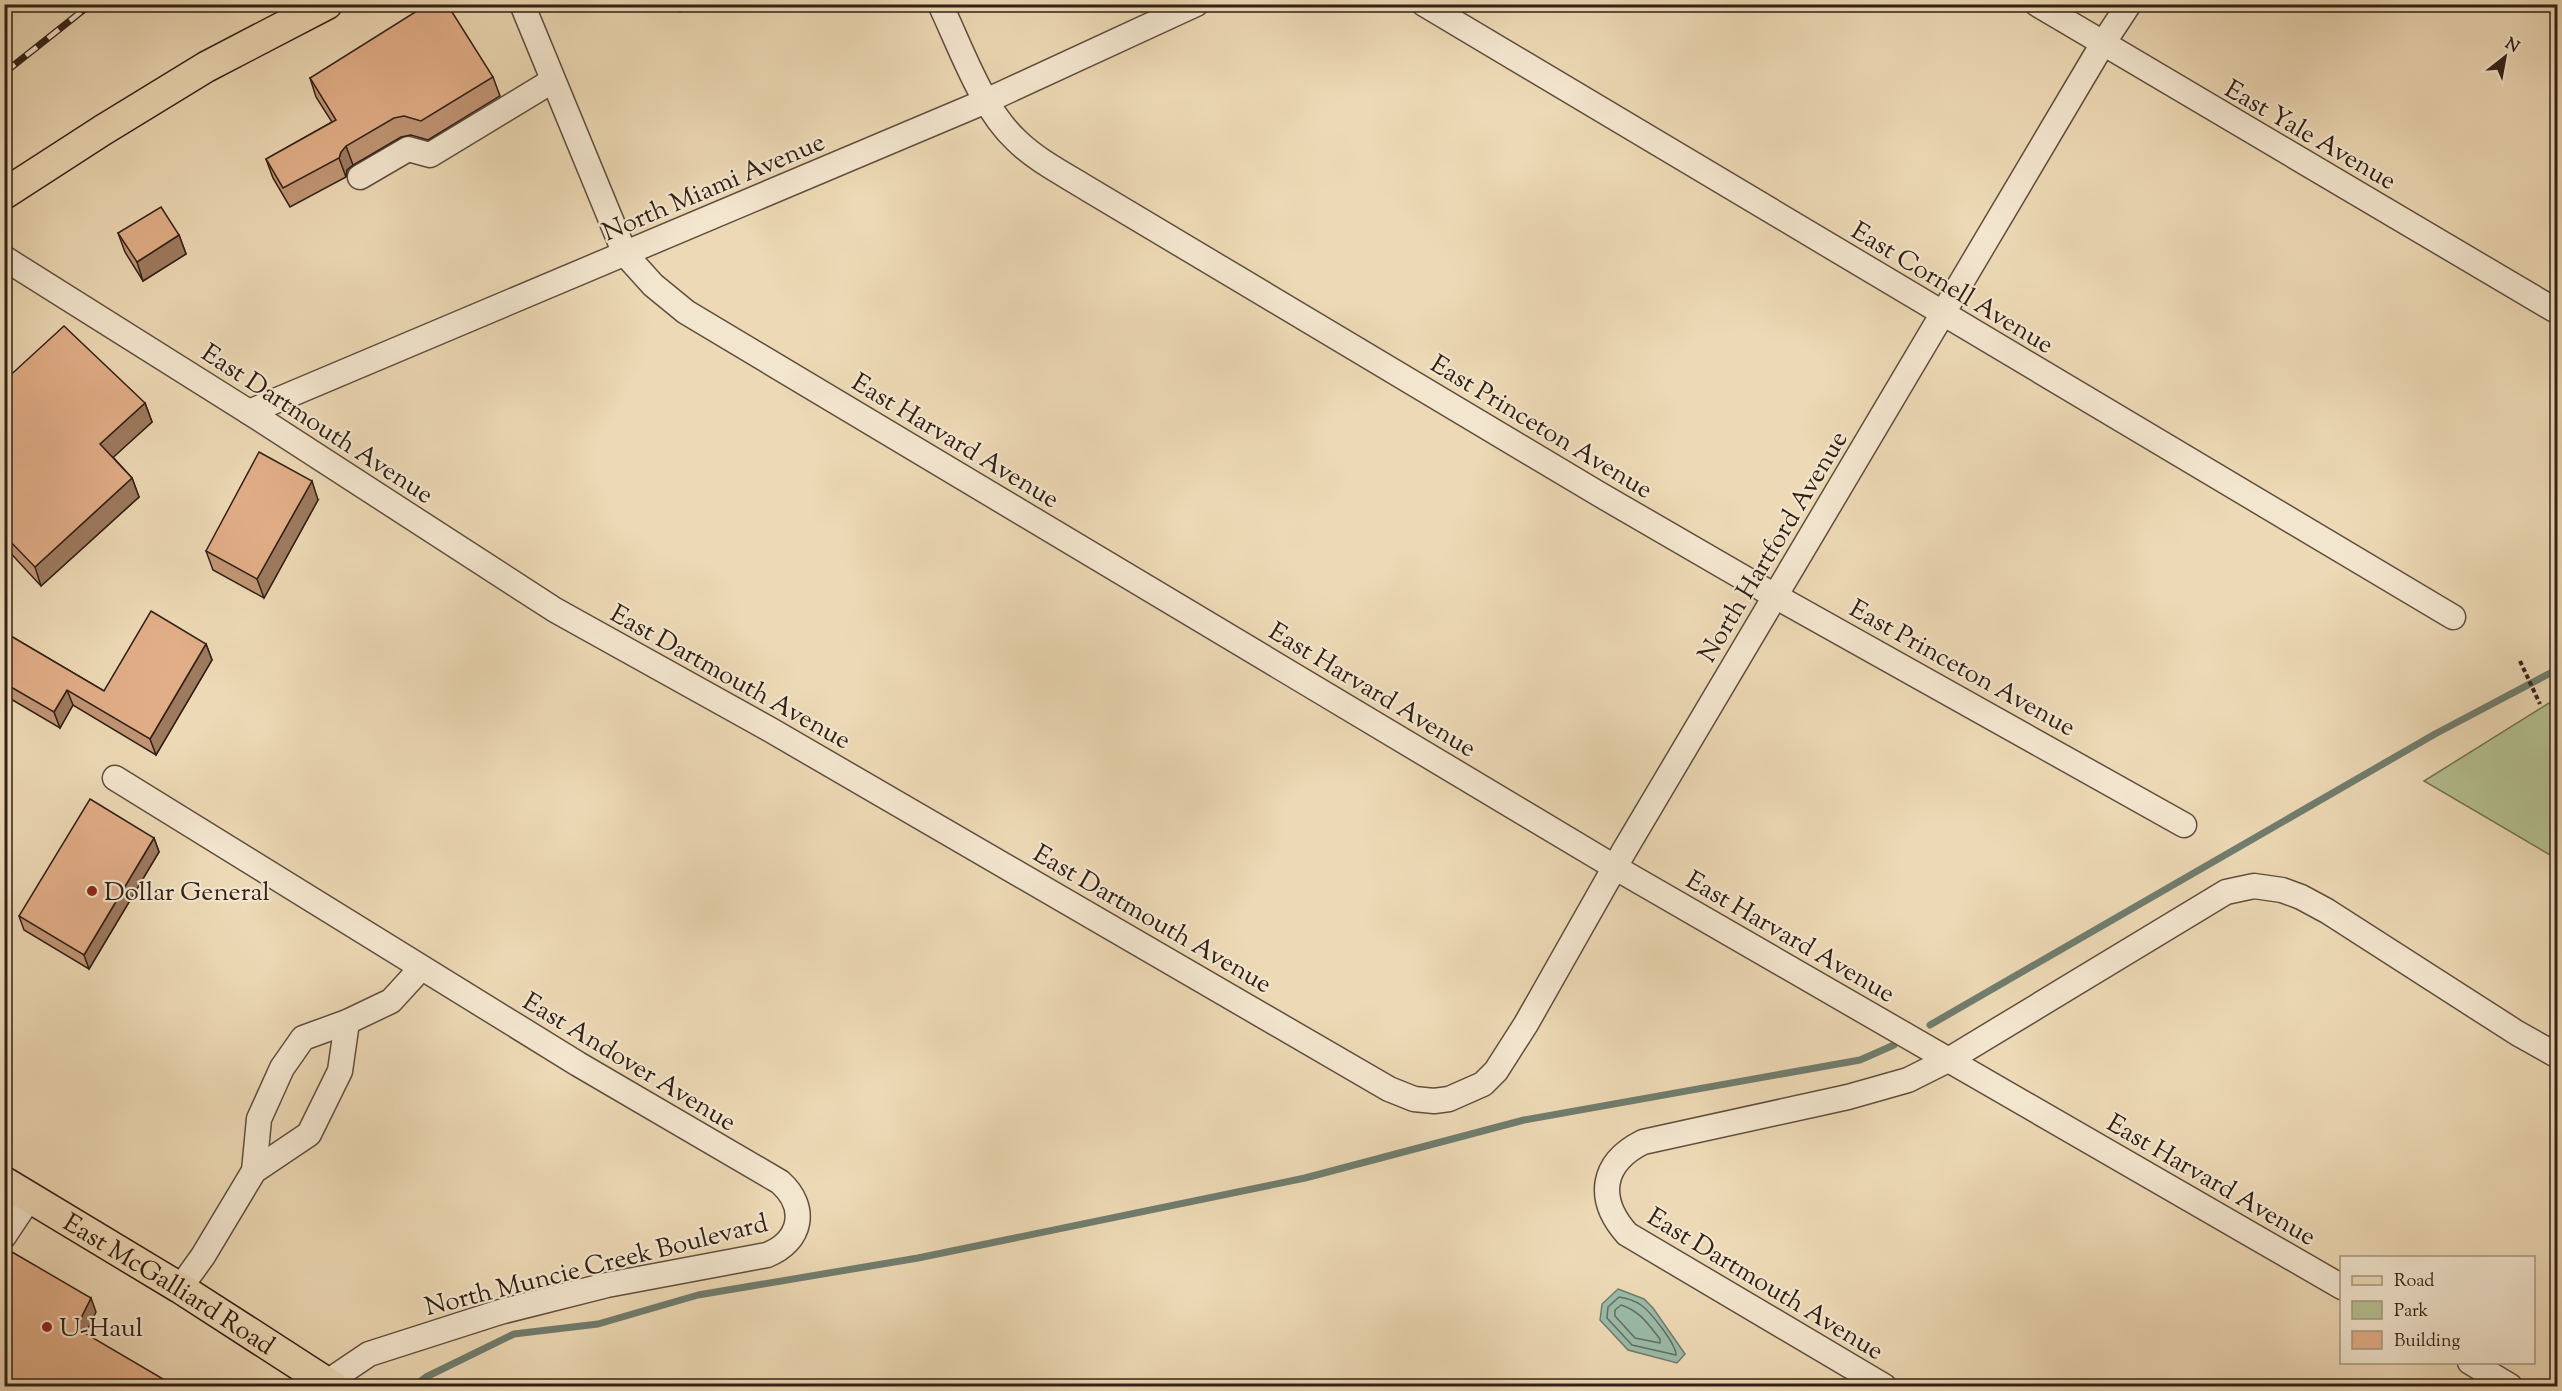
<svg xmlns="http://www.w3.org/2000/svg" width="2562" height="1391" font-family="'Sorts Mill Goudy',serif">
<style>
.green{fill:#b4c091;stroke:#727054;stroke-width:1.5}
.water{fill:#9abba8;stroke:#707d6e;stroke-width:1.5}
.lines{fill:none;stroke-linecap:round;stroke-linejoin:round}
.shore{stroke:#666e60;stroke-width:1.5}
.stream{stroke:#707d6e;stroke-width:7}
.minor-casing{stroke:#604f3e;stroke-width:27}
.major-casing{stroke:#312117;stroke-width:33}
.path{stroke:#312117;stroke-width:4;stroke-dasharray:4.5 3;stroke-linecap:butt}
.minor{stroke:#f3e6cf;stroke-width:24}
.major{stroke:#edd9b5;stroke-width:30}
.rail-casing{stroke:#312117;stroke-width:7}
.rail{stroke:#f3e6cf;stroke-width:4.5;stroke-dasharray:14;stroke-linecap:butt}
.wall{fill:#c29675;stroke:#312117;stroke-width:1.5}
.shaded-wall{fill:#9e7a5f;stroke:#312117;stroke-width:1.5}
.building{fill:#e2ae88;stroke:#312117;stroke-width:1.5}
.poi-dot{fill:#8f2418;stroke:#f3e6cf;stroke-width:2}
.labels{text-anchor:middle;stroke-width:4.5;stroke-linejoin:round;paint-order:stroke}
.street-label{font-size:26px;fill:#312117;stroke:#f3e6cf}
.poi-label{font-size:26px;fill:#312117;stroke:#f3e6cf;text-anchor:start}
</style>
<rect width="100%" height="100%" fill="#edd9b5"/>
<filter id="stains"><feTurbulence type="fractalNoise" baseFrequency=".00333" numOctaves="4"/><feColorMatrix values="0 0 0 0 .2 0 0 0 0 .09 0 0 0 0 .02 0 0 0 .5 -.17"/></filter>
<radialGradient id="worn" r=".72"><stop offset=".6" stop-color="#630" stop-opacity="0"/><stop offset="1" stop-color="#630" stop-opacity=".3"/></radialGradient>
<path class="green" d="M2557 698V859L2424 781Z"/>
<path class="water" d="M1618 1289 1644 1299 1653 1308 1685 1354 1677 1363 1628 1350 1600 1320 1602 1304Z"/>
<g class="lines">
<g class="shore">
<path d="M1619 1297C1626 1298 1635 1301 1641 1305 1651 1312 1676 1344 1676 1355L1632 1345 1607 1318 1608 1307Z"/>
<path d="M1621 1305C1640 1311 1648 1324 1660 1339V1343L1635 1338 1615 1316V1310Z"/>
</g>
<g class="stream">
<path d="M1930 1025 2435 734 2558 669"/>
<path d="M414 1386 426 1377 514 1334 598 1324 698 1295 918 1258 1305 1178 1524 1120 1860 1060 1894 1045"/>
</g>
<defs>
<g id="minor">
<path d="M522 4 625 254 653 285 686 312 1616 868 2342 1287"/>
<path d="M940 4C961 48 981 107 1016 140 1036 160 1064 174 1088 189L1599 494 1775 596 2184 825"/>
<path d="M1424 4 2453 617"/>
<path d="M2037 4 2558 312"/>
<path d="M360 177 408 149 430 155 552 81"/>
<path d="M4 258 249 412 555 610 769 729 1389 1089 1414 1099 1434 1101 1449 1099 1483 1084 1496 1071 1526 1024 1624 851 2102 45 2129 4"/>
<path d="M249 412 986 101 1196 4"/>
<path d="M115 778 578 1064 780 1182C808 1207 802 1241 767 1255L607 1285 500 1312 369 1354 326 1383"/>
<path d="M254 1171 259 1119 282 1068 303 1038 347 1022 391 1001 413 977 418 966"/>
<path d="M4 1236 30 1197"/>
<path d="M180 1288 203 1256 254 1171 309 1134 340 1071 347 1022"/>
<path d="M2470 1362 2510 1386"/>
<path d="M1884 1386 1627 1234C1596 1199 1601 1163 1643 1142L1848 1097 1908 1080 1950 1059 2226 892 2254 886 2282 890 2301 897 2327 911 2517 1033 2558 1056"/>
</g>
<g id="major">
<path d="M4 194 103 130 206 67 327 4"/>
<path id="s1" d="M4 1182 180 1288 332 1386"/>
</g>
</defs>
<use href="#minor" class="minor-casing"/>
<use href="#major" class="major-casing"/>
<path class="path" d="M2520 661 2540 704"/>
<use href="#minor" class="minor"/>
<use href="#major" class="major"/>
<defs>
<path id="rail" d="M4 73 91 4"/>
</defs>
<use href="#rail" class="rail-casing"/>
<use href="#rail" class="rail"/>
</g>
<g class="wall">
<path d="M576 4H591L579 11Z"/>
<path d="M676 4H697L680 12Z"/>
<path d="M493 77 500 96 428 140 411 135 401 137 353 165 347 170 346 177 290 207 273 178 266 159 332 122 316 97 310 78Z"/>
<path d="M118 233 179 235 186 254 143 281 125 252Z"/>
<path d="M4 381 145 403 152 422 113 457 132 478 139 497 41 586 4 546Z"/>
<path d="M318 500 264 598 213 570 206 551Z"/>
<path d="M4 632 104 691 206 644 212 660 156 755 73 705 60 728 4 695Z"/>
<path d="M154 838 159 852 89 969 24 930 19 916Z"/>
</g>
<g class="shaded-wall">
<path d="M346 146 353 165 347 170 346 177 339 158 341 152Z"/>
<path d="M179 235 186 254 143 281 137 262Z"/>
<path d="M145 403 152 422 107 463 100 444Z"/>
<path d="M132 478 139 497 41 586 35 567Z"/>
<path d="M312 481 318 500 264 598 257 579Z"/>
<path d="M206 644 212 660 156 755 150 739Z"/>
<path d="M67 690 73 705 60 728 54 712Z"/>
<path d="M154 838 159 852 89 969 84 955Z"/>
<path d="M91 1298 96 1312 81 1343 76 1328Z"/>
</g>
<g class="building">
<path d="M428 4H447L493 77 421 121 404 116 394 118 346 146 341 152 339 158 283 188 266 159 336 120 310 78Z"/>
<path d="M161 207 179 235 137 262 118 233Z"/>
<path d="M64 326 145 403 100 444 132 478 35 567 4 535V381Z"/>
<path d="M259 452 312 481 257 579 206 551Z"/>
<path d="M151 611 206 644 150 739 67 690 54 712 4 683V632L104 691Z"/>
<path d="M90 799 154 838 84 955 19 916Z"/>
<path d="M12 1252 91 1298 76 1328 175 1386H4V1264Z"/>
</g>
<g class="poi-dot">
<circle cx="92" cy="891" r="6"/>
<circle cx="47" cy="1327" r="6"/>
</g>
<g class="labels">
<g class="street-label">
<text transform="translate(2311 134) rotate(30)" y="9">East Yale Avenue</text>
<text transform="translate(713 186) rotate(-23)" y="9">North Miami Avenue</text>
<text transform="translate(1953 287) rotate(31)" y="9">East Cornell Avenue</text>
<text transform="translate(318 423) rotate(33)" y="9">East Dartmouth Avenue</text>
<text transform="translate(1542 426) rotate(31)" y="9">East Princeton Avenue</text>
<text transform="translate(956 440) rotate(31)" y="9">East Harvard Avenue</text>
<text transform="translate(1772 546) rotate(-59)" y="9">North Hartford Avenue</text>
<text transform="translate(1963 667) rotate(29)" y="9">East Princeton Avenue</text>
<text transform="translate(731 676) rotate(29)" y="9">East Dartmouth Avenue</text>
<text transform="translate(1373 689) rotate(31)" y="9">East Harvard Avenue</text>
<text transform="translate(1153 918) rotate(30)" y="9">East Dartmouth Avenue</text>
<text transform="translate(1791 936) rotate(30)" y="9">East Harvard Avenue</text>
<text transform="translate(630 1061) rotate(31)" y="9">East Andover Avenue</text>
<text transform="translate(2212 1179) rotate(30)" y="9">East Harvard Avenue</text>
<text transform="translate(596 1264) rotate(-14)" y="9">North Muncie Creek Boulevard</text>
<text transform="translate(1766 1283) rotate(31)" y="9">East Dartmouth Avenue</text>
<text dy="9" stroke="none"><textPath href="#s1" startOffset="194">East McGalliard Road</textPath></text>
</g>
<g class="poi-label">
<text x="104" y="900">Dollar General</text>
<text x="59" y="1336">U-Haul</text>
</g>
</g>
<rect width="2562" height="1391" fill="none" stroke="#edd9b5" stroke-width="24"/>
<rect x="6" y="6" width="2550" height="1379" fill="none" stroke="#312117" stroke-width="3"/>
<rect x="12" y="12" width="2538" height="1367" fill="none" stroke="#312117" stroke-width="1.5"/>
<rect x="2340" y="1256" width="195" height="108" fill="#f3e6cf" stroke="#a59785" stroke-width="1.5"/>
<rect x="2352" y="1276" width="30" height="9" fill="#edd9b5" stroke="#a59785" stroke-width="1.5"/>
<text x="2394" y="1286" font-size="18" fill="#312117">Road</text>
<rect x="2352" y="1301" width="30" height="18" fill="#b4c091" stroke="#a59785" stroke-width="1.5"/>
<text x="2394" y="1316" font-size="18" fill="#312117">Park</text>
<rect x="2352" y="1331" width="30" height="18" fill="#e2ae88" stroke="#a59785" stroke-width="1.5"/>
<text x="2394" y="1346" font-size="18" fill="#312117">Building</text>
<g transform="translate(2505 57) rotate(31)" stroke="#f3e6cf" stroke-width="4.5" paint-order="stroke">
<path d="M0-4.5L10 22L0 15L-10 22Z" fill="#312117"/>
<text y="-9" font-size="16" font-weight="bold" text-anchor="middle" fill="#312117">N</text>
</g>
<rect width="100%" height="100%" filter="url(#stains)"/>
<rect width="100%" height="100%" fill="url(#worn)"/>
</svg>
